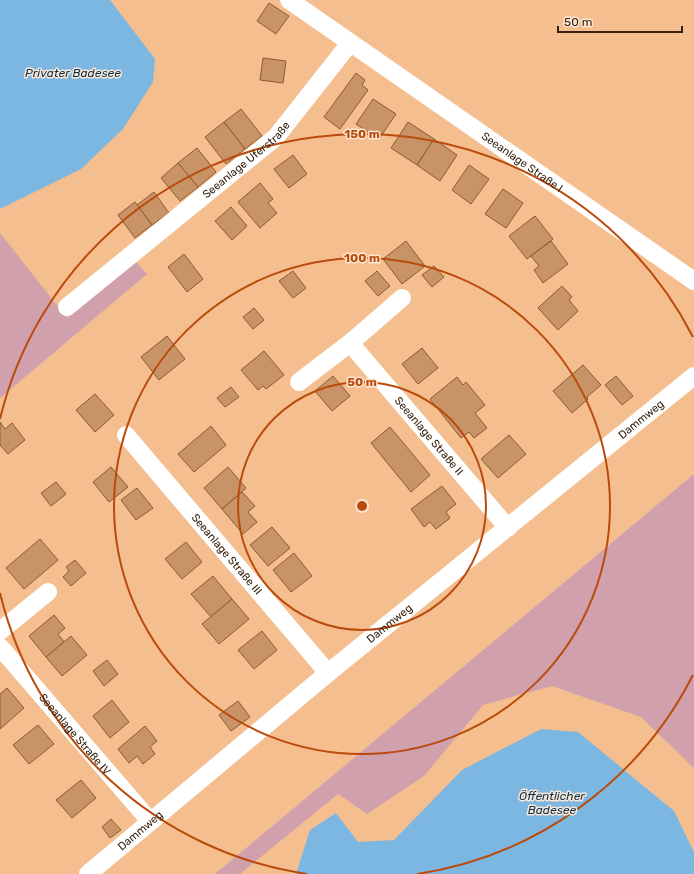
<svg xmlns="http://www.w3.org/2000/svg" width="694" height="874" font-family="Rubik,sans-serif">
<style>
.green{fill:#d0a0ad}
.water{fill:#7cb7e2}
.building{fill:#c89467;stroke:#8b5a2d}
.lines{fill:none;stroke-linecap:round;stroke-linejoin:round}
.minor{stroke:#fff;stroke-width:18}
.ring{fill:none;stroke:#bb4b0c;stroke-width:2}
.labels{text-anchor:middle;stroke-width:3;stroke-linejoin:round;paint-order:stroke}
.street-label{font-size:11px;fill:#35200d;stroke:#fde6d4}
.water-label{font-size:12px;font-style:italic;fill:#00314d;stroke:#fde6d4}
.centre{fill:#bb4b0c;stroke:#fde6d4;stroke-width:2}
.ring-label{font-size:12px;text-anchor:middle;font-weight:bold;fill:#bb4b0c;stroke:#fde6d4;stroke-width:3;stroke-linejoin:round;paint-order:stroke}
</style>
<rect width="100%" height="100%" fill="#f5be8f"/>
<g class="green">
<path d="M0 233 67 318 136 262 147 274 0 398Z"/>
<path d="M694 474V768L641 717 552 686 483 705 424 776 367 814 338 794 240 874H215Z"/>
</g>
<g class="water">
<path d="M0 0H110L155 59 153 82 123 129 81 169 0 209Z"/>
<path d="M541 729 578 732 674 811 694 852V874H296L310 830 336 813 358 842 394 840 462 770Z"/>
</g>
<g class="building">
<path d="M269 3 289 16 276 34 257 21Z"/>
<path d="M263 58 286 61 283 83 260 80Z"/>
<path d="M356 73 365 80 362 85 368 90 340 129 324 117Z"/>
<path d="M373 99 396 114 379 139 356 124Z"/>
<path d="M241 109 262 136 245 149 224 122Z"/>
<path d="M224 122 245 149 226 164 205 137Z"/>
<path d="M408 122 434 139 417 165 391 148Z"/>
<path d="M434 139 457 155 440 181 417 165Z"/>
<path d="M197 148 216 172 198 187 178 163Z"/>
<path d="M293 155 307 174 289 188 274 169Z"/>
<path d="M178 163 198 187 180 201 161 178Z"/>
<path d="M469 165 489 179 471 204 452 190Z"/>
<path d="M260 183 273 199 268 203 277 213 260 228 238 202Z"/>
<path d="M503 189 523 203 506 228 485 214Z"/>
<path d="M154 192 169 213 152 225 137 205Z"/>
<path d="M135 202 152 225 135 238 118 215Z"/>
<path d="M231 207 247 226 232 240 215 221Z"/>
<path d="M535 216 553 239 527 259 509 236Z"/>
<path d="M406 241 425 266 402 284 383 259Z"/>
<path d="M551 241 568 264 543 283 534 270 539 266 531 256Z"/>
<path d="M184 254 203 279 187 292 168 267Z"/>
<path d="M434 266 444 277 432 287 422 275Z"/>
<path d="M293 271 306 288 293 298 279 281Z"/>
<path d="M377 271 390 286 378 296 365 281Z"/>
<path d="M562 286 572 297 569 300 578 311 558 330 538 308Z"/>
<path d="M254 308 264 320 253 329 243 317Z"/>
<path d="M167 336 185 359 159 380 141 357Z"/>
<path d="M422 348 438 368 418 384 402 364Z"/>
<path d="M264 351 284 375 266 389 263 386 258 390 241 370Z"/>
<path d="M583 365 601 385 587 397 588 399 572 413 553 391Z"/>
<path d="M333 376 350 396 332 411 315 391Z"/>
<path d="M616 376 633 396 622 405 605 385Z"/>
<path d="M457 377 463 385 466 382 485 405 475 413 487 428 474 438 469 432 461 438 430 399Z"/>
<path d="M231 387 239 397 225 407 217 398Z"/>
<path d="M95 394 114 415 95 432 76 410Z"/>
<path d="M0 422 5 429 12 423 25 440 8 454 0 445Z"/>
<path d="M211 426 226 445 194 472 178 454Z"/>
<path d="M390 427 430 475 411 492 371 443Z"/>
<path d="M509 435 526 454 498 478 481 459Z"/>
<path d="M111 467 128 487 109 502 93 482Z"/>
<path d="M228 467 246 488 222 509 204 488Z"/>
<path d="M56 482 66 494 51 506 41 493Z"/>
<path d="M442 486 456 504 446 512 450 518 436 529 430 522 424 527 411 509Z"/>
<path d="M137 488 153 508 136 520 121 500Z"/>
<path d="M242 492 255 506 248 512 257 522 243 534 222 509Z"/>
<path d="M272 527 290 548 268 566 250 545Z"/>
<path d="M40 539 58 560 24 589 6 568Z"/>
<path d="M186 542 202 562 182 579 165 559Z"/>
<path d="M294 553 312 576 291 592 273 570Z"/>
<path d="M75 560 86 573 71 586 63 577 69 571 66 567Z"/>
<path d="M213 576 232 599 211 617 191 594Z"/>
<path d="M232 599 249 619 219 644 202 624Z"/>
<path d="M54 615 65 628 58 634 64 642 46 657 29 636Z"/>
<path d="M262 631 277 650 254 669 238 650Z"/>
<path d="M71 636 87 655 62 676 46 657Z"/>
<path d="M107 660 118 674 104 686 93 671Z"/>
<path d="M7 688 24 708 0 729V694Z"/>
<path d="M112 700 129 722 110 738 93 716Z"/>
<path d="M238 701 250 717 231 731 219 715Z"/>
<path d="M38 725 54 744 29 764 13 745Z"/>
<path d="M145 726 157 741 150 747 155 754 143 764 137 756 129 763 118 749Z"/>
<path d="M81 780 96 798 72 818 56 800Z"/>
<path d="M111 819 121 830 110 838 102 827Z"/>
</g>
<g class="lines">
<g class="minor">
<path id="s1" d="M289 0 694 281"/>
<path id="s2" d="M67 307 276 137 350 43"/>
<path id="s3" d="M350 343 508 528"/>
<path d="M299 382 350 343 402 298"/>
<path id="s4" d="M126 435 328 673"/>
<path d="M0 631 48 592"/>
<path id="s5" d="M0 647 150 821"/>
<path id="s6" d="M88 874 328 673 694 376"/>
</g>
</g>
<g class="ring">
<circle cx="362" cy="506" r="124"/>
<circle cx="362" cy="506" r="248"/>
<path d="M693 675A372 372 0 0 1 417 874M307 874A372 372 0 0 1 0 593M0 419A372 372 0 0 1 693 337"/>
</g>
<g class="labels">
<g class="street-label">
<text dy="4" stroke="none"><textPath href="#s2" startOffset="232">Seeanlage Uferstraße</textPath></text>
<text dy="4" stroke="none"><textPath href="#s1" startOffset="284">Seeanlage Straße I</textPath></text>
<text dy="4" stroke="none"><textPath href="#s6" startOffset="716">Dammweg</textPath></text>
<text dy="4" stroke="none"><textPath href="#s3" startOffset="122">Seeanlage Straße II</textPath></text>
<text dy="4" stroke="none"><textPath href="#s4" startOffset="156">Seeanlage Straße III</textPath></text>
<text dy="4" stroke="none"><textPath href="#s6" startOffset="392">Dammweg</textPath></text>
<text dy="4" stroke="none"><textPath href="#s5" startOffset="115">Seeanlage Straße IV</textPath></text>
<text dy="4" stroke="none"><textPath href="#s6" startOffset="68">Dammweg</textPath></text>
</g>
<g class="water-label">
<text x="73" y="77">Privater Badesee</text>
<text x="552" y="800">Öffentlicher<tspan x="552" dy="14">Badesee</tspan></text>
</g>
</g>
<circle cx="362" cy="506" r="6" class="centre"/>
<g class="ring-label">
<text x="362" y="138">150 m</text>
<text x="362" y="262">100 m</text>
<text x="362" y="386">50 m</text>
</g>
<path d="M558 26v6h124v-6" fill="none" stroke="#35200d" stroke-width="2"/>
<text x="564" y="26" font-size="12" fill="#35200d" stroke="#fde6d4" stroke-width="3" paint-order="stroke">50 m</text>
</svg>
